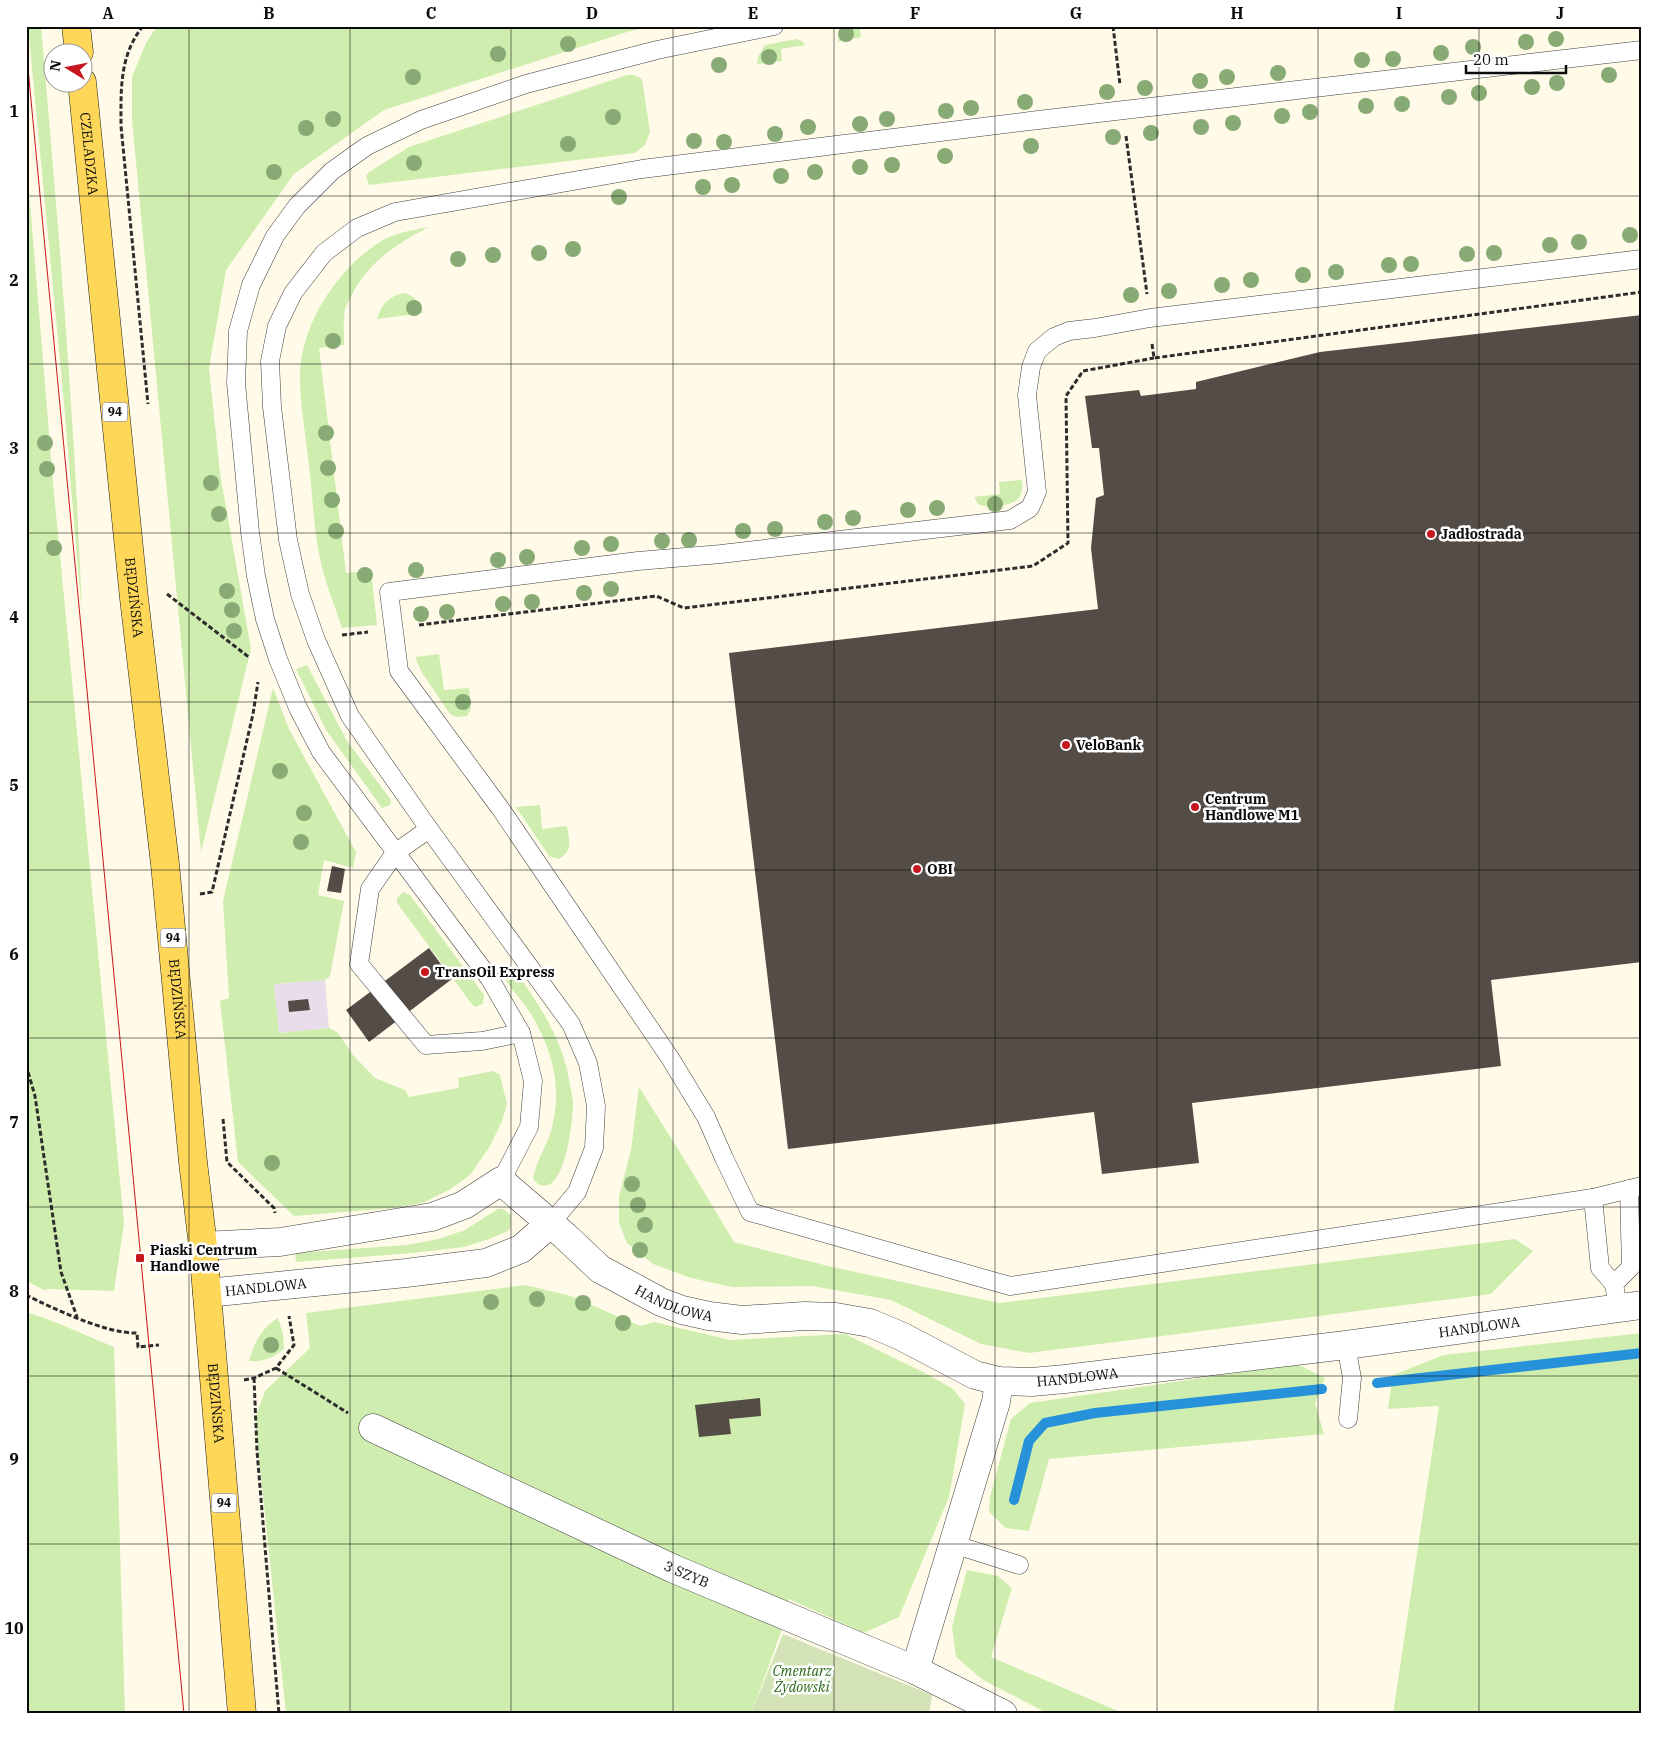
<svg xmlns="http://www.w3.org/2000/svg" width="1668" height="1740" font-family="'IBM Plex Serif',serif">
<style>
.industrial{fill:#eaddeb}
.green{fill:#cfedaf}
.cemetery{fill:#d4e2b8}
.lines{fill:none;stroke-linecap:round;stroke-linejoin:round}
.stream{stroke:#2792da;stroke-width:10}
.building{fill:#544c46}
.lane-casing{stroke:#3e3e3e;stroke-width:19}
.street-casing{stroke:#3e3e3e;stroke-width:29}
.primary-casing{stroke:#1c1c1c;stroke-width:29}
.path{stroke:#2d2d2d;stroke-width:3;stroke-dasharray:5 2.5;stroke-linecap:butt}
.lane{stroke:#fff;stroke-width:18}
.street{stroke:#fff;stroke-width:28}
.primary{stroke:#ffd758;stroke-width:28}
.tram{stroke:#c7161e;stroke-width:1}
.tree{fill:#88aa74}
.grid{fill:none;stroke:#0b0b0b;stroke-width:1;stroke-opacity:0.55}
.poi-dot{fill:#c7161e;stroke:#fff;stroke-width:2}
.labels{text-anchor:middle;stroke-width:5;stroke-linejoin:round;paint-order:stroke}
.shield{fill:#fff;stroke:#545454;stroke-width:1}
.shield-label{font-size:12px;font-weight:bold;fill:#0b0b0b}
.street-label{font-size:14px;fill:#0b0b0b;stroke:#fff}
.poi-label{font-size:14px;font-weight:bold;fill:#0b0b0b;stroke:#fff;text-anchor:start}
.park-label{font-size:14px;font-style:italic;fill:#266716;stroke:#fff}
.neatline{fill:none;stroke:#0b0b0b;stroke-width:2}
.grid-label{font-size:16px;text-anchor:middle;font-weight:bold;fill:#0b0b0b}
</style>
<rect width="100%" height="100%" fill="#fffbe8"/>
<path class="industrial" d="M325 980 329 1028 279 1033 274 984Z"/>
<g class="green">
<path d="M28 26H41C58 222 75 419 82 615L63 392Z"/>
<path d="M157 26H655L627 32 384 110 294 174 226 270 209 368 220 473 251 649 201 852 132 120V77L146 43Z"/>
<path d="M847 26H866L860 27 861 37 838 42 841 30Z"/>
<path d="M796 39 802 41 805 45 781 49 782 61 757 64 758 57 765 45Z"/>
<path d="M627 75H634L642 79 650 132 645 145 635 153 369 185 366 176 369 172 409 147Z"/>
<path d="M26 154 53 482 124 1223 114 1291 46 1289V1291L26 1281Z"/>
<path d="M429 227C398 243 367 263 352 295 350 300 346 305 345 309 343 320 344 333 344 345L319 348 346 573 371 571 377 625 342 628C336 609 328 590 323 571 314 537 313 500 309 466 306 436 299 400 300 371 303 320 341 264 385 239 399 232 414 230 429 227Z"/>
<path d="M405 293C415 297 420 302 423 313L377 319C382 303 389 296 405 293Z"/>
<path d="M1022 480C1024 499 1016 504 998 506 990 507 985 507 978 504L974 497 1000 494 999 482Z"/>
<path d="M439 654 444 690 469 688 471 709 467 716 456 717 450 714 421 671 415 657Z"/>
<path d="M307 665 347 741 391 800 390 805 382 808 326 730 296 669Z"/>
<path d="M273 688 289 729 356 852 353 868 324 860 318 895 344 901 330 976 325 980 274 984 279 1033 329 1028 338 1033 353 1055 375 1078 405 1090 409 1097 459 1088 458 1078 493 1071 500 1075 507 1104 502 1121 490 1146 470 1175 449 1190 422 1203 394 1208 294 1216 238 1162 220 1001 229 998 223 901Z"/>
<path d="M540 805 542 829 567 826C569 841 574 850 559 859L549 856 516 807Z"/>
<path d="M403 892 410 895 484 995 483 1004 475 1007 471 1003 397 903V898Z"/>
<path d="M508 969H511L516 972C541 1007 564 1042 570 1085 571 1091 573 1098 573 1104 573 1121 566 1180 548 1185 541 1187 536 1184 533 1178 536 1162 546 1147 551 1131 563 1088 553 1052 531 1014 523 1001 511 990 504 977L506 972Z"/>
<path d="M639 1087 691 1170 734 1242 828 1266 999 1303 1515 1239 1533 1251 1491 1294 1029 1353 981 1344 891 1300 812 1286 732 1287 691 1278 653 1264 627 1243 619 1223V1196L631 1150Z"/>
<path d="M498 1209H503L511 1215V1227L508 1231 489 1239 464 1247 413 1253 296 1262 295 1253 407 1245 438 1239 465 1230Z"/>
<path d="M525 1285 571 1296 640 1326 654 1322 730 1340 845 1334 927 1374 953 1389 965 1404 949 1497 899 1617 864 1633 789 1599 781 1632 751 1714H286L255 1419 265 1391 310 1348 306 1313Z"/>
<path d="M26 1312 50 1320 114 1347 125 1714H26Z"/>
<path d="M278 1318 283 1334 284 1349C273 1358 264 1362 249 1361 254 1343 261 1328 278 1318Z"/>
<path d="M1642 1333V1714H1393L1439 1406 1388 1409 1393 1375 1444 1355Z"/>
<path d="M1297 1364 1325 1378 1315 1403 1324 1434 1049 1459 1029 1531 1006 1528 989 1512 990 1497 1011 1419 1030 1403Z"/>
<path d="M967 1570 998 1576 1012 1588 991 1657 1125 1714H1049L983 1680 956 1657 952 1626Z"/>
</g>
<path class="cemetery" d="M783 1634 932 1695 929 1714H751Z"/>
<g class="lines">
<g class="stream">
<path d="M1377 1383 1642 1353"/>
<path d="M1014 1500 1029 1441 1045 1423 1095 1413 1322 1389"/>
</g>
</g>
<g class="building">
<path d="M1642 315V962L1491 980 1501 1066 1192 1103 1199 1163 1102 1174 1094 1112 788 1149 729 653 1098 609 1091 548 1096 498 1104 495 1099 448H1092L1085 396 1139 390 1141 396 1196 389V382L1320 352Z"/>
<path d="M332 866 345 869 341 893 327 891Z"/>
<path d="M429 948 452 979 369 1042 346 1010Z"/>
<path d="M308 999 310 1010 289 1012 288 1001Z"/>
<path d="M760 1398 761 1416 729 1419 731 1434 699 1437 695 1405Z"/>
</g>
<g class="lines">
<defs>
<g id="lane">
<path d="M1642 259 1150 318 1095 328 1069 331 1054 337 1037 351 1031 367 1027 395 1037 492 1030 508 1010 520 721 554 638 561 389 592 399 671 500 808 670 1058 706 1117 724 1158 750 1212 1010 1286 1593 1198 1642 1186"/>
<path d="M429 829 395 853 370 889 359 964 426 1045 482 1041 521 1033"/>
<path d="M501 1181 529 1127 533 1081 521 1033 490 979 321 752 298 708 278 659 265 619 256 576 250 532 236 383 238 331 251 285 275 236 297 206 332 171 367 146 421 120 526 84 657 50 774 26"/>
<path d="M1593 1198 1600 1268 1614 1284 1618 1308"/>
<path d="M551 1223 577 1192 594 1148 596 1106 588 1063 571 1024 429 829 350 716 316 640 300 594 288 540 272 407 270 361 277 326 293 293 324 253 357 228 395 212 642 169 1038 120 1642 50"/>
<path d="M1614 1284 1631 1267 1629 1189"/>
<path d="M1346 1345 1352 1378 1348 1419"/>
<path d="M953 1544 1019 1565"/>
</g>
<g id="street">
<path id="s1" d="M203 1246 280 1242 432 1217 464 1205 501 1181 565 1236 600 1269 661 1302 682 1310 709 1316 742 1320 805 1316 836 1317 870 1323 901 1336 975 1375 999 1381 1032 1382 1065 1379 1346 1345 1642 1305"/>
<path id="s2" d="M207 1293 406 1273 486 1263 521 1249 551 1223"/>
<path id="s3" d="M373 1428 674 1569 915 1670 1003 1714"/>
<path d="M915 1670 996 1402 999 1381"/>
</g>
<g id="primary">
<path d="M76 26 79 52"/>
<path id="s4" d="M82 82 134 598 165 864 193 1162 203 1246 242 1714"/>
</g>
</defs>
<use href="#lane" class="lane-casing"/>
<use href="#street" class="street-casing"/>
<use href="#primary" class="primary-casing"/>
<g class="path">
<path d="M143 26C119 56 121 90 121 126L148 404"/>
<path d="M1113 26 1120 85"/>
<path d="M1126 136 1147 294"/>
<path d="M1152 344 1154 358 1642 292"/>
<path d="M167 594 250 658"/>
<path d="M419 625 656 596 684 608 1033 566 1068 543 1066 396 1083 371 1154 358"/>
<path d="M342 635 368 632"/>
<path d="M200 894 212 892 253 714 258 682"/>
<path d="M26 1065 35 1096 61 1272 77 1317"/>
<path d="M223 1119 227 1162 274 1208 275 1213"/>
<path d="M26 1295C54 1309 107 1334 137 1333L138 1347 159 1345"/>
<path d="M276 1368 348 1413"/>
<path d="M254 1378 257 1451 279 1714"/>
<path d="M244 1380 254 1378 276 1368 294 1345 289 1316"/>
</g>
<use href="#lane" class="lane"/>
<use href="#street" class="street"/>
<use href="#primary" class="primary"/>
<path class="tram" d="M26 47 184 1714"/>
</g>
<g class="tree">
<circle cx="846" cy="34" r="8"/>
<circle cx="1556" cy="39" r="8"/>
<circle cx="1526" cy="42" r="8"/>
<circle cx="568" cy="44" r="8"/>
<circle cx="1473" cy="47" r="8"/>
<circle cx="1441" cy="53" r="8"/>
<circle cx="498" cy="54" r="8"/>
<circle cx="769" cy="57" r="8"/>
<circle cx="1393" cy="59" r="8"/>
<circle cx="1362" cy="60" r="8"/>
<circle cx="719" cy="65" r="8"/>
<circle cx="1278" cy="73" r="8"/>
<circle cx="1609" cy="75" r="8"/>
<circle cx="413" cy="77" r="8"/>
<circle cx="1227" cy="77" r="8"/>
<circle cx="1200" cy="81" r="8"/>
<circle cx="1557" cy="83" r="8"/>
<circle cx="1532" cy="87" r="8"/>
<circle cx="1145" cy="88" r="8"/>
<circle cx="1107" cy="92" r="8"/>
<circle cx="1479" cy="93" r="8"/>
<circle cx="1449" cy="97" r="8"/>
<circle cx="1025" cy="102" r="8"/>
<circle cx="1402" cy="104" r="8"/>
<circle cx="1366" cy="106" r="8"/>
<circle cx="971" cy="108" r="8"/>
<circle cx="946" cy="111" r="8"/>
<circle cx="1310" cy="112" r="8"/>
<circle cx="1282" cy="116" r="8"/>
<circle cx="613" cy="117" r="8"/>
<circle cx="333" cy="119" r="8"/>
<circle cx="887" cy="119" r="8"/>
<circle cx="1233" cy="123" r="8"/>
<circle cx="860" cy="124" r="8"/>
<circle cx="808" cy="127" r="8"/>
<circle cx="1201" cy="127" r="8"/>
<circle cx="306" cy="128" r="8"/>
<circle cx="1151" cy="133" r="8"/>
<circle cx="775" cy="134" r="8"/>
<circle cx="1113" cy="137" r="8"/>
<circle cx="694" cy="141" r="8"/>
<circle cx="724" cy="142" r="8"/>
<circle cx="568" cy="144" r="8"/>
<circle cx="1031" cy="146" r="8"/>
<circle cx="945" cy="156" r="8"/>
<circle cx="414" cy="163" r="8"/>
<circle cx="892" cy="165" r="8"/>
<circle cx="860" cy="167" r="8"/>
<circle cx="274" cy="172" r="8"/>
<circle cx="815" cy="172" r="8"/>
<circle cx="781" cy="176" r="8"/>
<circle cx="732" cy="185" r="8"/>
<circle cx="703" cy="187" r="8"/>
<circle cx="619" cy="197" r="8"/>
<circle cx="1630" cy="235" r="8"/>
<circle cx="1579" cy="242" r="8"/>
<circle cx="1550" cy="245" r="8"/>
<circle cx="573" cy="249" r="8"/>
<circle cx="539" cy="253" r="8"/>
<circle cx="1494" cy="253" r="8"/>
<circle cx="1467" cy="254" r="8"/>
<circle cx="493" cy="255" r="8"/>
<circle cx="458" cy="259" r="8"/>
<circle cx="1411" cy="264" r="8"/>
<circle cx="1389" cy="265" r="8"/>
<circle cx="1336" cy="272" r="8"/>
<circle cx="1303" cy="275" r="8"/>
<circle cx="1251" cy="280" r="8"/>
<circle cx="1222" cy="285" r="8"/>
<circle cx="1169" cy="291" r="8"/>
<circle cx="1131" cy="295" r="8"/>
<circle cx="414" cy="308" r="8"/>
<circle cx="333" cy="341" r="8"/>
<circle cx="326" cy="433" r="8"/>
<circle cx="45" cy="443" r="8"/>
<circle cx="328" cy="468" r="8"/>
<circle cx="47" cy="469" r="8"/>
<circle cx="211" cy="483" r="8"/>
<circle cx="332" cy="500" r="8"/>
<circle cx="995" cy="504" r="8"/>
<circle cx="937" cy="508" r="8"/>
<circle cx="908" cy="510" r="8"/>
<circle cx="219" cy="514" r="8"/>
<circle cx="853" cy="518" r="8"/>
<circle cx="825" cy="522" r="8"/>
<circle cx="775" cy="529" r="8"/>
<circle cx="336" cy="531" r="8"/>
<circle cx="743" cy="531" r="8"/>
<circle cx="689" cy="540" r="8"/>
<circle cx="662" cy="541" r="8"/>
<circle cx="611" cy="544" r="8"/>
<circle cx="54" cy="548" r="8"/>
<circle cx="582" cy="548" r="8"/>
<circle cx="527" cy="557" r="8"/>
<circle cx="498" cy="560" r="8"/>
<circle cx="416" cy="570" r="8"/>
<circle cx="365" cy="575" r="8"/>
<circle cx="611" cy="589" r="8"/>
<circle cx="227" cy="591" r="8"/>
<circle cx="584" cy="593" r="8"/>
<circle cx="532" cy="602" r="8"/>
<circle cx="503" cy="604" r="8"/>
<circle cx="232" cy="610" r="8"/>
<circle cx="447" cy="612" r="8"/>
<circle cx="421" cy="614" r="8"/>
<circle cx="234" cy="631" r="8"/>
<circle cx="463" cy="702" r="8"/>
<circle cx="280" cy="771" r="8"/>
<circle cx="304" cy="813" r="8"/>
<circle cx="301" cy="842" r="8"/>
<circle cx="272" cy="1163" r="8"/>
<circle cx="632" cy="1184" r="8"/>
<circle cx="638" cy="1205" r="8"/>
<circle cx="645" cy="1225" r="8"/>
<circle cx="640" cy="1250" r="8"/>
<circle cx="537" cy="1299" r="8"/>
<circle cx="491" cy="1302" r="8"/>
<circle cx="583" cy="1303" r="8"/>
<circle cx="623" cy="1323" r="8"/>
<circle cx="271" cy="1345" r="8"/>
</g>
<path class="grid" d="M189 26V1714M350 26V1714M511 26V1714M673 26V1714M834 26V1714M995 26V1714M1157 26V1714M1318 26V1714M1479 26V1714M26 196H1642M26 364H1642M26 533H1642M26 702H1642M26 870H1642M26 1038H1642M26 1207H1642M26 1376H1642M26 1544H1642"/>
<g class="poi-dot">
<circle cx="1431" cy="534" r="5"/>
<circle cx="1066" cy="745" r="5"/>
<circle cx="1195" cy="807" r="5"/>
<circle cx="917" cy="869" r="5"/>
<circle cx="425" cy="972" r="5"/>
<rect x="135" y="1253" width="10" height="10" rx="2.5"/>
</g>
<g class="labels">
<g class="shield">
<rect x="102.5" y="402.5" width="25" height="19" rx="4"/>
<rect x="160.5" y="928.5" width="25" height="19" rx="4"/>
<rect x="211.5" y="1493.5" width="25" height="19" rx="4"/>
</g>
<g class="shield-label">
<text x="115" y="416">94</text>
<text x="173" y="942">94</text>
<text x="224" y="1507">94</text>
</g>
<g class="street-label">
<text dy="5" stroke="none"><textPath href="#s4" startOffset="72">CZELADZKA</textPath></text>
<text dy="5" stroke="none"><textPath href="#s4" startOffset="518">BĘDZIŃSKA</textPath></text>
<text dy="5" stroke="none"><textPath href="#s4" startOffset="922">BĘDZIŃSKA</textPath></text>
<text dy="5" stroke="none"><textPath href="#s2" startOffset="59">HANDLOWA</textPath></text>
<text dy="5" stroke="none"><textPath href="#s1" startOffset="524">HANDLOWA</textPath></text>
<text dy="5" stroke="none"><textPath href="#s1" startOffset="1349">HANDLOWA</textPath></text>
<text dy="5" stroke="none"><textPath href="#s1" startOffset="944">HANDLOWA</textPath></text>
<text dy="5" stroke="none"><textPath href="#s4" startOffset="1328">BĘDZIŃSKA</textPath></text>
<text dy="5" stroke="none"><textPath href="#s3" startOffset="346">3 SZYB</textPath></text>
</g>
<g class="poi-label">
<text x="1441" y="539">Jadłostrada</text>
<text x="1076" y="750">VeloBank</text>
<text x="1205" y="804">Centrum<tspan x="1205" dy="16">Handlowe M1</tspan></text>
<text x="927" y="874">OBI</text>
<text x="435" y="977">TransOil Express</text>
<text x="150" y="1255">Piaski Centrum<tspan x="150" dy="16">Handlowe</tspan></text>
</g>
<g class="park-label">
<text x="802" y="1676">Cmentarz<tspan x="802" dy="16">Żydowski</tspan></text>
</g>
</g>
<rect width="1668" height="1740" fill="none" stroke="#ffffff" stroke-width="55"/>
<g transform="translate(68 68) rotate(280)"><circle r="24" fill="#ffffff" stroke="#9d9d9d"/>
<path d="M0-4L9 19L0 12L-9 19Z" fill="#c7161e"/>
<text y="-8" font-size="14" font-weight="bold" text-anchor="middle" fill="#0b0b0b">N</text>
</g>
<path d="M1466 65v8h100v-8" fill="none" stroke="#0b0b0b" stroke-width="2.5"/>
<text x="1473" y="65" font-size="15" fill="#0b0b0b" stroke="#ffffff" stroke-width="4" paint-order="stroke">20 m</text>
<rect x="28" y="28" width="1612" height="1684" class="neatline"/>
<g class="grid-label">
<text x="108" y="19">A</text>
<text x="269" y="19">B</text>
<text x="431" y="19">C</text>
<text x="592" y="19">D</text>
<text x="753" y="19">E</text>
<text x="915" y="19">F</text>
<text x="1076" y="19">G</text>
<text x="1237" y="19">H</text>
<text x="1399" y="19">I</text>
<text x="1560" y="19">J</text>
<text x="14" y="117">1</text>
<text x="14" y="286">2</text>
<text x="14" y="454">3</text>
<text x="14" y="623">4</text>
<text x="14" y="791">5</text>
<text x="14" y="960">6</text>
<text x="14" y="1128">7</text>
<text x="14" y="1297">8</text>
<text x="14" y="1465">9</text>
<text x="14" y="1634">10</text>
</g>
</svg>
